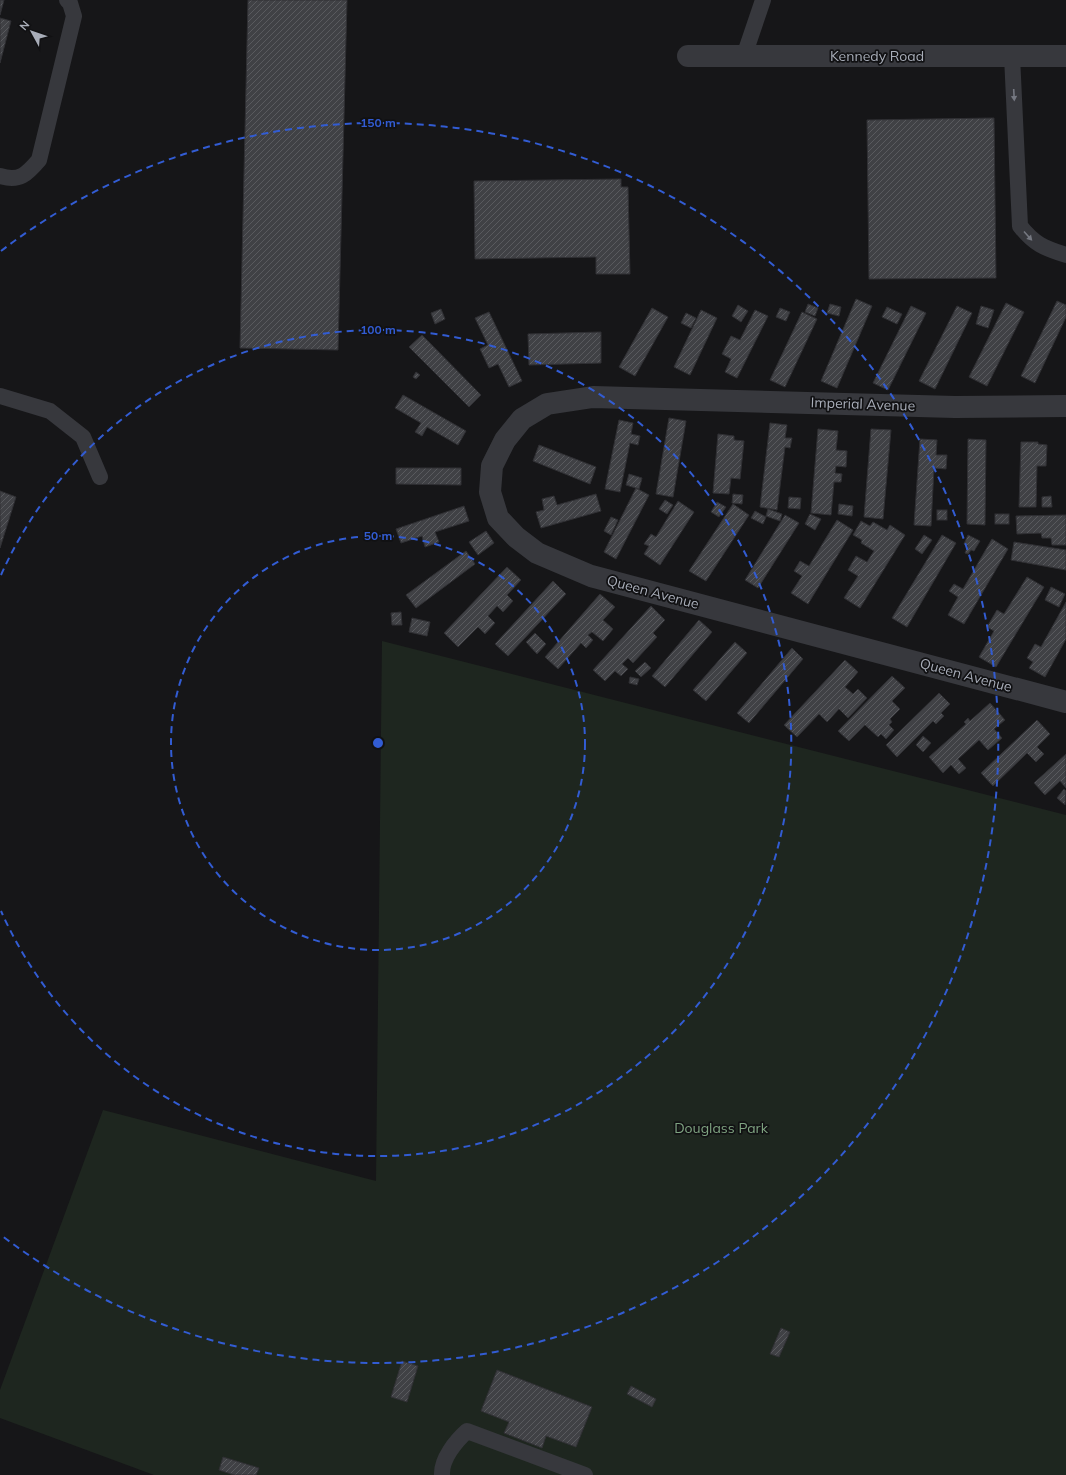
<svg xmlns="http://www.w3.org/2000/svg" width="1066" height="1475" font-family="Mulish,sans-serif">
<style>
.green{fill:#1e261f}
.building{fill:url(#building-hatch);stroke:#303034}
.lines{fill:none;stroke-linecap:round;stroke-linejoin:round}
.service{stroke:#37383d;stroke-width:16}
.minor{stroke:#37383d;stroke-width:22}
.oneway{fill:#757881}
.ring{fill:none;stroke:#325cd3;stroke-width:2;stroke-dasharray:7 5}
.labels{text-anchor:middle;stroke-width:3.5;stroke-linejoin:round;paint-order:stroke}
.street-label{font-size:14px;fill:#a8adb8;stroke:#111113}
.park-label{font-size:14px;fill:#7fa381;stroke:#111113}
.centre{fill:#325cd3;stroke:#111113;stroke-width:2}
.ring-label{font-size:12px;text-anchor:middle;font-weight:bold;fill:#325cd3;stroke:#111113;stroke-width:3.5;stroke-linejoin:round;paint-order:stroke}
</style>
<defs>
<pattern id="building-hatch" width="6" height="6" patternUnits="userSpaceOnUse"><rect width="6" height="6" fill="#404145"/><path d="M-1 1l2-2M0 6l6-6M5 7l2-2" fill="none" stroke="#595a5e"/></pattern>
</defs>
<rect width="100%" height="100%" fill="#161618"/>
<path class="green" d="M382 641 1066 815V1475H154L0 1418V1390L103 1110 376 1181Z"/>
<g class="building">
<path d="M0 0H4L0 15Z"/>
<path d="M248 0H347L338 350 240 348Z"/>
<path d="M0 18 11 21 0 63Z"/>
<path d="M994 118 996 278 869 279 867 120Z"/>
<path d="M621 179V187H628L630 274H596V257L475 259 474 181Z"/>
<path d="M856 299 872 306 837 388 821 381Z"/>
<path d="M1057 301 1066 305V317L1035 383 1021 376Z"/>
<path d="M1006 303 1024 312 987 386 969 377Z"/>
<path d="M808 304 818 308 815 316 805 312Z"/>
<path d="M830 304 841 307 839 316 827 313Z"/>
<path d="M738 305 748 311 741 322 732 316Z"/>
<path d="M911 306 926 313 888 390 873 383Z"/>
<path d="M957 306 972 313 935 389 919 381Z"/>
<path d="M981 306 994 310 988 328 976 324Z"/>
<path d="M887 307 902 314 897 324 882 317Z"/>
<path d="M652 308 668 317 635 376 619 367Z"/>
<path d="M780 308 790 312 786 321 776 317Z"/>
<path d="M441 309 445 319 435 324 431 313Z"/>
<path d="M701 310 717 318 690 375 674 367Z"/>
<path d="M755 310 768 316 737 378 725 372 731 359 722 354 731 336 740 340Z"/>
<path d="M489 312 522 381 509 387 498 364 489 368 480 349 488 345 475 318Z"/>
<path d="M802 312 817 319 785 387 770 380Z"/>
<path d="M686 313 696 318 691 328 681 323Z"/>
<path d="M601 332V363L529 365 528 334Z"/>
<path d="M422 335 481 395 469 407 409 347Z"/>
<path d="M416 372 420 375 416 379 413 377Z"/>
<path d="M403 395 466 431 458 445 427 427 422 436 415 432 421 423 395 408Z"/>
<path d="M669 418 686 421 673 497 656 494Z"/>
<path d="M619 420 633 423 631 434 640 436 638 445 630 443 620 492 605 489Z"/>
<path d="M770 423 787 425 785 438H792L790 448 785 447 777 510 760 507Z"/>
<path d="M818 429 838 431 836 450 847 451 846 467 836 466 835 473 842 474 841 482H834L831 515 811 513Z"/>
<path d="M871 429 891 430 883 519 864 517Z"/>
<path d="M718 434 734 436V440L744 441 740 479 731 478 729 494 713 493Z"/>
<path d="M920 439 937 440 936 455H947L946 469 934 468 931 526 914 525Z"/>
<path d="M968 439 986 440 985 525 967 524Z"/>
<path d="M1021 442H1038V444L1047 445 1046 466H1037L1036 507H1019Z"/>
<path d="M539 445 596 467 590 484 533 461Z"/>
<path d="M396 468H461V485L396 484Z"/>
<path d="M629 474 642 478 639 489 626 485Z"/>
<path d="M636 488 649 495 616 559 604 552Z"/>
<path d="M0 491 16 497 0 548Z"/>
<path d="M596 494 601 511 541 528 536 512 544 510 542 499 554 496 557 505Z"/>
<path d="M733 494 743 495 742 504 732 503Z"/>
<path d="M1051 496 1052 507H1042V497Z"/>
<path d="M789 497 801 498 800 509 788 508Z"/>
<path d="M665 500 673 505 667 514 659 509Z"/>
<path d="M678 501 694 512 660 565 644 554 649 546 644 544 651 534 656 537Z"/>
<path d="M717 502 726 507 719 517 711 512Z"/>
<path d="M733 504 749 515 706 581 689 571Z"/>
<path d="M839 504 853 506 852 516 838 514Z"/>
<path d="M464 506 469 521 435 532 439 542 425 547 422 536 401 543 396 529Z"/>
<path d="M768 509 782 514 780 521 766 516Z"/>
<rect x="937" y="510" width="10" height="10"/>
<path d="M755 511 766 517 763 524 751 518Z"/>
<path d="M810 514 821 519 815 530 805 524Z"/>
<rect x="995" y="514" width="14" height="10"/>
<path d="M785 515 799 523 758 588 745 580Z"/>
<path d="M1066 515V545H1052L1051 538H1042L1041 533 1017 534 1016 516Z"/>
<path d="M611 517 618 520 611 535 604 531Z"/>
<path d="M837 520 853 530 808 604 791 593 802 576 794 571 800 561 809 566Z"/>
<path d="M861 521 870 526 873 522 887 530 890 525 905 535 860 608 844 598 858 576 848 570 856 556 867 562 874 551 861 543 862 540 853 535Z"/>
<path d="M486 531 494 543 478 555 469 542Z"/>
<path d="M924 535 932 540 922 554 915 549Z"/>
<path d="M942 535 956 543 907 627 892 618Z"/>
<path d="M968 535 980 541 974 551 971 550 968 554 965 553 968 546 964 544Z"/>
<path d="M992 539 1008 549 964 624 948 615 958 597 949 591 954 584 963 589Z"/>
<path d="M1014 542 1066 550V570L1011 560Z"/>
<path d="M466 551 475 564 416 608 406 595Z"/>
<path d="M507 567 521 580 507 595 513 601 503 612 497 606 488 616 495 623 485 634 478 627 458 647 444 633Z"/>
<path d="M1027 577 1044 587 996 667 979 657 994 631 987 627 997 610 1004 614Z"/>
<path d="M553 581 566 594 508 656 495 644Z"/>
<path d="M1051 587 1065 594 1059 607 1045 600Z"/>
<path d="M600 594 615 607 603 620 613 629 603 641 592 632 588 635 593 640 586 648 581 643 558 669 545 657Z"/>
<path d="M1066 602V639L1045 677 1029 668 1033 662 1027 658 1035 644 1041 647Z"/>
<path d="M651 606 665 620 653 633 657 637 633 663 628 658 622 664 628 669 621 676 615 671 605 681 593 670Z"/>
<path d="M401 612 402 625H392L391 613Z"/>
<path d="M412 618 430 622 427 636 409 632Z"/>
<path d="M699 620 712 632 665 687 652 676Z"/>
<path d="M535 633 546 644 537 654 526 642Z"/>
<path d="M735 642 747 653 706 701 693 690Z"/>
<path d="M792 648 803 659 749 723 737 713Z"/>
<path d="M845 660 858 672 845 687 853 694 858 689 867 698 848 718 839 709 827 722 819 714 797 737 784 725Z"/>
<path d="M645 662 651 668 641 677 635 671Z"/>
<path d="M892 676 905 688 892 701 900 709 890 719 892 722 889 725 894 730 886 739 881 734 878 737 865 725 849 741 838 731Z"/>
<path d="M630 677 639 679 637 685 629 683Z"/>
<path d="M939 693 950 704 941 713 944 716 936 724 933 721 897 757 886 745Z"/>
<path d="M990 703 1005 720 994 729 1002 738 988 750 979 740 958 759 966 768 959 774 951 765 943 773 929 757 966 724 964 722 968 718 970 721Z"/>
<path d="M1037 720 1050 734 1037 747 1044 754 1036 762 1027 753 993 786 981 773Z"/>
<path d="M923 736 931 743 923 752 916 745Z"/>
<path d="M1066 754V788L1060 781 1045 795 1034 783Z"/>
<path d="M1064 789 1066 791 1065 805 1057 798Z"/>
<path d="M781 1328 790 1332 779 1357 770 1354Z"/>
<path d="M402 1361 418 1366 407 1402 391 1397Z"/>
<path d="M497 1370 592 1407 576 1447 546 1436 542 1448 504 1433 509 1422 481 1411Z"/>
<path d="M631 1386 656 1399 652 1407 627 1394Z"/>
<path d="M223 1457 259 1468 256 1475H234L219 1470Z"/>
</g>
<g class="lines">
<g class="service">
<path d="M744 56 763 0"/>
<path d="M1012 56 1020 226C1034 244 1044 248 1066 255"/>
<path d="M0 176C20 182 27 174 39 160L74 16 70 3 67 0"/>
<path d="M0 396 50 411 83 437 100 477"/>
<path d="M442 1475C441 1459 456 1441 467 1431L585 1475"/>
</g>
<g class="minor">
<path d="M688 56H1066"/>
<path d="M1066 406 955 407 593 397 547 404 522 419 505 440 492 466 490 492 498 518 516 537 537 553 591 576 1066 702"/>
</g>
</g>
<defs><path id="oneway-solid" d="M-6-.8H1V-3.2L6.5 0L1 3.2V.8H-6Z"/></defs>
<g class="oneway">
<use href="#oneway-solid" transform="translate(1014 95) rotate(87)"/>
<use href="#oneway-solid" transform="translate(1028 236) rotate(48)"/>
</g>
<g class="ring">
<circle cx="378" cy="743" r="207"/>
<path d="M1 575A413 413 0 1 1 1 911"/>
<path d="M1 251A620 620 0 1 1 1 1235"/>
</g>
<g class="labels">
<g class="street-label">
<text x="877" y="61">Kennedy Road</text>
<text transform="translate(863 404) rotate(2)" y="5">Imperial Avenue</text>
<text transform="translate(653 592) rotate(15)" y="5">Queen Avenue</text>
<text transform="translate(966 675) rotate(15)" y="5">Queen Avenue</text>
</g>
<g class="park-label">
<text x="721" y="1133">Douglass Park</text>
</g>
</g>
<circle cx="378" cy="743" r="6" class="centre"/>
<g class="ring-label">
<text x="378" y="127">150 m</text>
<text x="378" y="334">100 m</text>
<text x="378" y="540">50 m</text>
</g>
<g transform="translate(32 32) rotate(310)" stroke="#111113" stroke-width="3" paint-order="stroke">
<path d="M0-3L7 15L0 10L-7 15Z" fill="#a8adb8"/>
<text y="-6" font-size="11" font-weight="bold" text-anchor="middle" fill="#a8adb8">N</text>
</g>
</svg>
